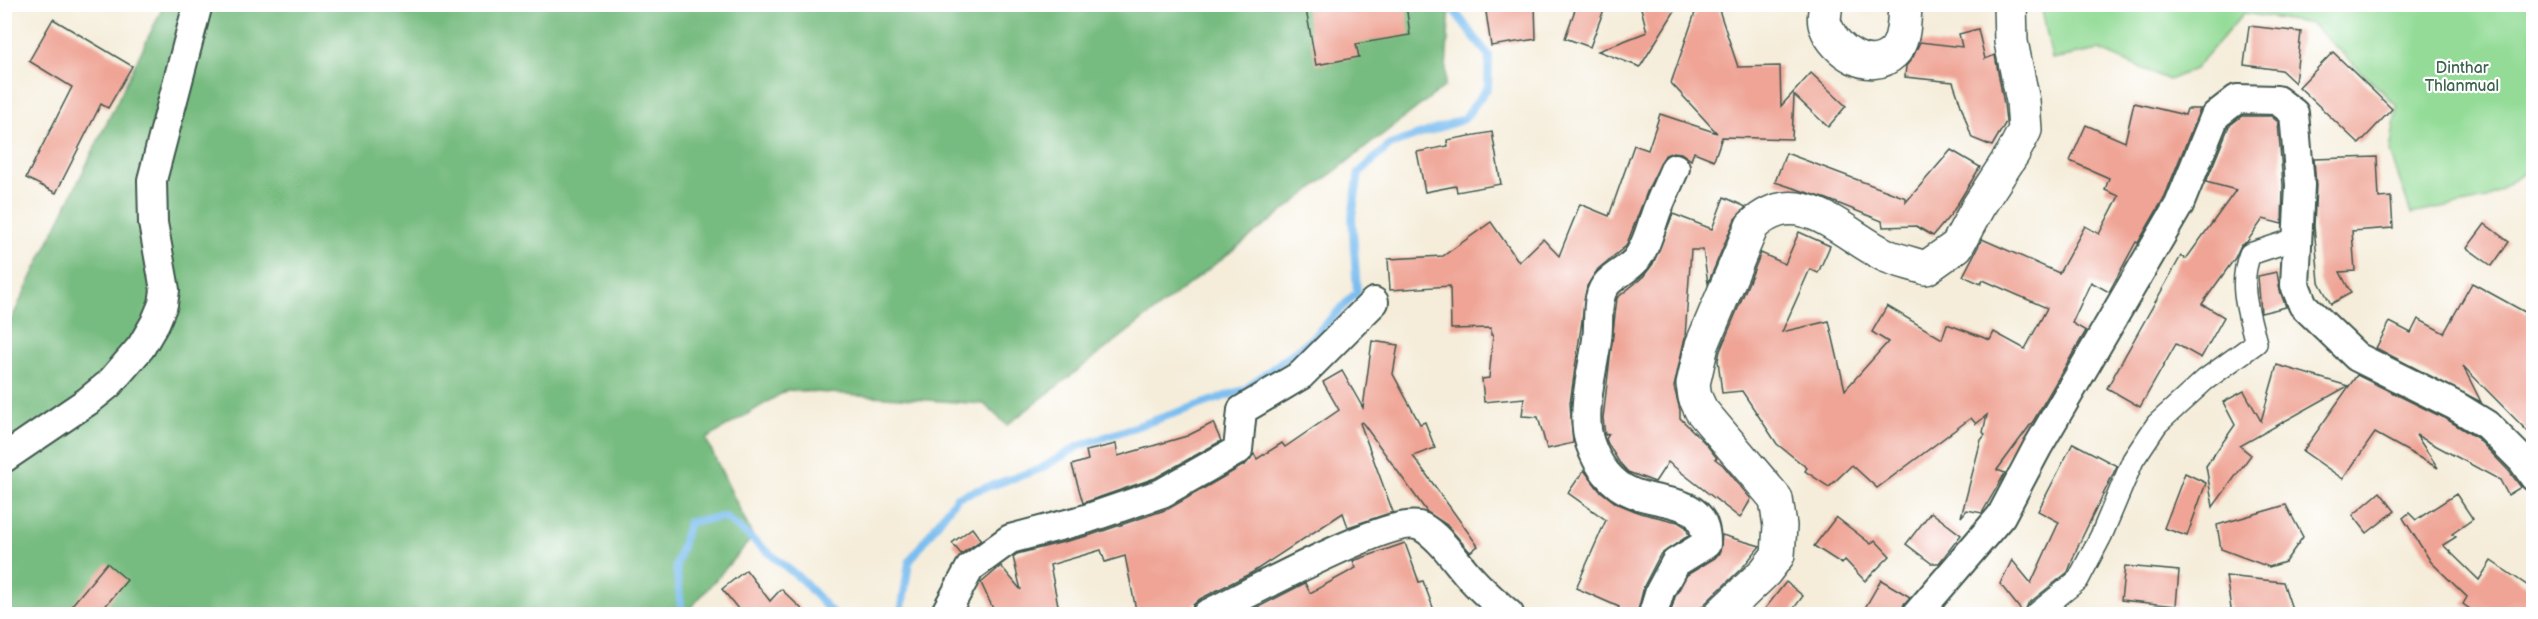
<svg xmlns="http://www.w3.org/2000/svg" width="2538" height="619" font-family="'Balsamiq Sans',sans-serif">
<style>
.green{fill:#93db96;stroke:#598c65;stroke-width:1.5}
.forest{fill:#76bb7f;stroke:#4a7c5a;stroke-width:1.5}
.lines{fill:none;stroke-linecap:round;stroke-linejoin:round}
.stream{stroke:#7abdf0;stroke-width:8}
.building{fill:#efa495}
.pedestrian-casing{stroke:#3f574d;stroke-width:24}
.minor-casing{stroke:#3f574d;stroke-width:32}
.tertiary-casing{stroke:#3f574d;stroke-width:36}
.pedestrian{stroke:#fff;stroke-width:21}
.minor{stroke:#fff;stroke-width:28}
.tertiary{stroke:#fff;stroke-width:33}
.labels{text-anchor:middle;stroke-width:4.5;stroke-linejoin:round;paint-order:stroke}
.park-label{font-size:16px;fill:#3c644c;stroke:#fff}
</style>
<rect width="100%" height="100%" fill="#fff"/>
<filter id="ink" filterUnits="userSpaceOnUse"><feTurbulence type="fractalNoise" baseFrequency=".0167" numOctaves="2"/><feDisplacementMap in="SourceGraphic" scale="12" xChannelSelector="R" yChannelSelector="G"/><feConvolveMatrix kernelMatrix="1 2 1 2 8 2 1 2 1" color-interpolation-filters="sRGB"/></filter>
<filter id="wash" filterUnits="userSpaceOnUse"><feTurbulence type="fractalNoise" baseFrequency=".008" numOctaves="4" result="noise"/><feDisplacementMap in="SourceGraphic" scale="24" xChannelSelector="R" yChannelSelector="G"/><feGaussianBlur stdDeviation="1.35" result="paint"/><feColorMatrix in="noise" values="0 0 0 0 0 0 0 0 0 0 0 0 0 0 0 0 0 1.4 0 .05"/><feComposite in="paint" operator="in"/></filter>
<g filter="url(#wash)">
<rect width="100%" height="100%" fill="#f5edda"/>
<path class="green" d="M2041 5H2533V165L2487 199 2411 214 2390 152 2397 106 2312 24 2244 13 2195 69 2169 80 2099 50 2052 59Z"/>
<path class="forest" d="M164 5H1450L1445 86 1007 425 984 404 787 390 706 439 753 537 689 610 688 614H5L4 328 8 326Z"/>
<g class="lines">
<g class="stream">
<path d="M682 614 676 566 689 522 725 517 802 580 833 614"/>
<path d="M901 614 909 562 957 497 1040 469 1079 446 1246 389 1310 340 1357 292 1352 217 1359 173 1390 145 1464 119 1488 87 1489 56 1449 4"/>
</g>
</g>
<g id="blocks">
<g class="building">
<path d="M1305 4H1406L1410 35 1356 44 1359 57 1316 65Z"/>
<path d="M1535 4 1536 39 1491 46 1486 12Z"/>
<path d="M1577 4H1606L1590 47 1565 38Z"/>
<path d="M1640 4H1679L1640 67 1598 51 1647 32Z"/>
<path d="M1698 4H1717L1738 67 1780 66 1781 106 1811 73 1846 106 1828 127 1794 95 1792 139 1722 137 1714 160 1694 152 1691 160 1681 153 1673 152 1665 155 1649 187 1626 246 1598 269 1587 286 1570 403 1573 443 1547 449 1538 417 1522 416 1524 398 1484 402 1482 379 1489 378 1493 335H1491V328L1451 329 1450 286 1390 290 1388 259 1443 256 1491 222 1519 262 1543 239 1559 256 1580 204 1609 216 1634 145 1648 150 1660 114 1717 133 1671 83Z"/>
<path d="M53 19 132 66 108 108 101 104 56 193 26 178 72 87 29 61Z"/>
<path d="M2249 26 2301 32 2295 83 2281 70 2244 65Z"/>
<path d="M1978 29 1985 59 1995 55 2004 104 2006 122 1992 146 1972 138 1953 82 1905 77 1906 66 1913 57 1920 42 1962 47 1959 34Z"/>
<path d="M2333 52 2392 109 2359 144 2299 87Z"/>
<path d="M2134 103 2185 115 2187 109H2200L2164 198 2138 243 2136 242 2109 292 2091 282 2072 323 2086 331 2034 420 1997 470 2005 473 1982 513 1967 510 1961 517 1981 440 1985 435 1983 432 1987 415 1976 424 1971 418 1877 488 1852 465 1829 487 1805 471 1807 468 1777 444 1742 391 1722 393 1718 360 1720 351 1761 253 1785 264 1799 232 1830 246 1818 273 1810 269 1782 332 1829 321 1845 390 1888 342 1872 332 1887 306 1942 339 1947 324 1990 340 1994 332 2025 349 2047 308 1983 280 1981 284 1963 276 1982 239 2059 273 2085 226 2099 234 2119 196 2105 190 2109 178 2070 161 2086 125 2125 142Z"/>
<path d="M2242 116H2271L2278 122 2283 185 2282 224 2263 219 2247 242 2241 245 2235 258 2202 304 2224 317 2201 358 2176 344 2140 407 2107 388 2181 256 2186 259 2236 190 2206 182 2229 126Z"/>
<path d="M1492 132 1501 184 1457 192 1456 186 1425 192 1417 152 1448 146 1447 140Z"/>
<path d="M1951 150 1980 167 1952 213 1933 236 1916 226 1883 227 1882 221 1827 199 1775 182 1786 153 1906 198V202Z"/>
<path d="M2377 157 2379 198 2391 197 2393 228 2352 231 2355 271 2340 272 2351 293 2331 304 2319 282 2314 226 2316 186 2314 159Z"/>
<path d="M1724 197 1746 207 1735 219 1708 283 1703 250H1691L1685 337 1674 387 1680 410V418L1705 443 1717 458 1715 459 1723 465 1751 499 1740 518 1668 462 1655 482 1628 472 1619 462 1608 444 1606 439 1609 434 1605 435 1603 418 1617 298 1643 277 1653 264 1673 214 1712 229Z"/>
<path d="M2485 224 2509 242 2492 266 2467 248Z"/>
<path d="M2277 272 2280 291 2286 307 2261 313 2258 276Z"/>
<path d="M2472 283 2534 317V438L2463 366 2481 402 2376 348 2390 322 2411 333 2418 319 2444 333Z"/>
<path d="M1372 341 1398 345 1393 374 1420 424 1425 422 1435 448 1413 456 1478 546 1470 552 1447 525 1427 512 1362 422 1360 423 1393 512 1348 527 1343 513 1253 572 1200 599 1193 605 1191 615H1137L1125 556 1105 562 1101 550 1050 565 1060 615H996L981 583 1001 566 1021 590 1013 557 1017 554 1091 535 1168 509 1246 464 1254 454 1257 459 1282 443 1285 447 1339 410 1323 382 1342 371 1363 408Z"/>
<path d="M2277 365 2348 386 2240 446 2251 455 2213 507 2206 466 2235 425 2223 402 2244 391 2261 421Z"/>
<path d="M2357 375 2448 420 2477 438 2509 471 2521 487 2508 495 2500 480 2416 435 2438 468 2375 433 2343 479 2303 451Z"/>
<path d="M1213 423 1221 441 1155 478 1083 503 1072 465 1088 460 1086 451 1116 444 1118 456 1187 436Z"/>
<path d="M2073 443 2117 466 2077 548 2068 572 2028 604 2024 614 2000 584 2012 560 2031 583 2059 522 2038 511Z"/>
<path d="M1584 470 1599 490 1616 503 1640 513 1678 522 1686 527 1688 533 1689 535 1660 555 1644 586 1637 615H1616L1619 607 1576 588 1606 520 1568 493Z"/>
<path d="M2185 473 2206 483 2187 536 2164 528Z"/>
<path d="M2380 492 2395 511 2367 533 2353 515Z"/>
<path d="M2456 494 2473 519 2452 534 2456 537 2443 545 2479 580 2491 561 2534 590V615H2478L2463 604 2467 597 2431 562 2403 518 2409 513 2416 520Z"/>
<path d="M2286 505 2303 537 2285 562 2269 567 2221 549 2217 525Z"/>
<path d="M1931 512 1961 535 1939 563H1931L1906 544Z"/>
<path d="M1836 517 1871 544 1875 540 1890 556 1865 581 1845 560 1842 564 1814 546Z"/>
<path d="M972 528 981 540 961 554 952 543Z"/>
<path d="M1722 535 1760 546 1743 567 1693 615H1670L1675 597 1687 575 1715 558 1720 552Z"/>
<path d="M1405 543 1419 582 1423 581 1434 610 1421 615H1243L1305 583 1310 593 1356 568 1353 561Z"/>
<path d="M107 563 127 580 98 615H84L72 605Z"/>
<path d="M2125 566 2179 571 2176 606 2121 600Z"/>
<path d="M746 570 770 601 781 589 808 615H743L722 589Z"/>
<path d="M2226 576 2283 582 2294 615H2232Z"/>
<path d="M1881 580 1910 597 1904 604 1901 613 1861 615Z"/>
<path d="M1786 582 1803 596 1789 615H1760Z"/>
</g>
</g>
</g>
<g filter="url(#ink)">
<use href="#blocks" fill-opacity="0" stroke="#3f574d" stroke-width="1.5"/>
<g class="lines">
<defs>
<path id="pedestrian" d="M2036 614 2078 580 2101 536 2133 460 2157 424 2205 380 2256 343C2248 312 2238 284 2250 254L2296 239"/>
<g id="minor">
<path d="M4 458 88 401 109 384 141 347 155 323 163 304 165 290 153 223 152 180 198 4"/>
<path d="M945 614 970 568 1010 539 1086 519 1162 493 1238 450 1242 410 1301 375 1374 302"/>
<path d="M1207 614C1240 599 1395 512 1422 527 1440 537 1455 560 1469 576 1481 590 1495 602 1509 614"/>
<path d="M1653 614 1660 591 1675 563 1706 544C1707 496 1664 506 1633 493 1611 485 1597 464 1590 443 1580 413 1593 370 1597 339 1599 326 1597 312 1600 298 1604 277 1624 274 1636 260 1647 246 1651 226 1657 210 1663 195 1669 182 1675 168"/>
<path d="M1917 614 2001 516 2037 448 2179 205 2215 116 2237 99 2277 100 2294 113 2300 185 2295 285 2303 305 2357 357 2456 406 2487 425 2522 460 2534 477"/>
</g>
<g id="tertiary">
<path d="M1826 4C1825 11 1823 21 1826 27 1835 51 1870 75 1893 53 1905 42 1904 20 1905 4"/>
<path d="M1721 614 1765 572 1778 555 1780 526 1776 499 1701 410 1695 397 1693 384 1702 345 1752 226C1799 181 1843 235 1887 256 1899 261 1914 264 1926 268L1957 246 1978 207 2013 153 2025 130 2023 101 2011 42 2010 4"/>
</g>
</defs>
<use href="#pedestrian" class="pedestrian-casing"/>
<use href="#minor" class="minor-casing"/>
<use href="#tertiary" class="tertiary-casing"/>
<use href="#pedestrian" class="pedestrian"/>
<use href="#minor" class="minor"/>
<use href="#tertiary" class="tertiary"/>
</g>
</g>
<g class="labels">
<g class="park-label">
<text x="2462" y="73">Dinthar<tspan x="2462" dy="18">Thlanmual</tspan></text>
</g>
</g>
<rect width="2538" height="619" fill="none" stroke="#fff" stroke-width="24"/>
</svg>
